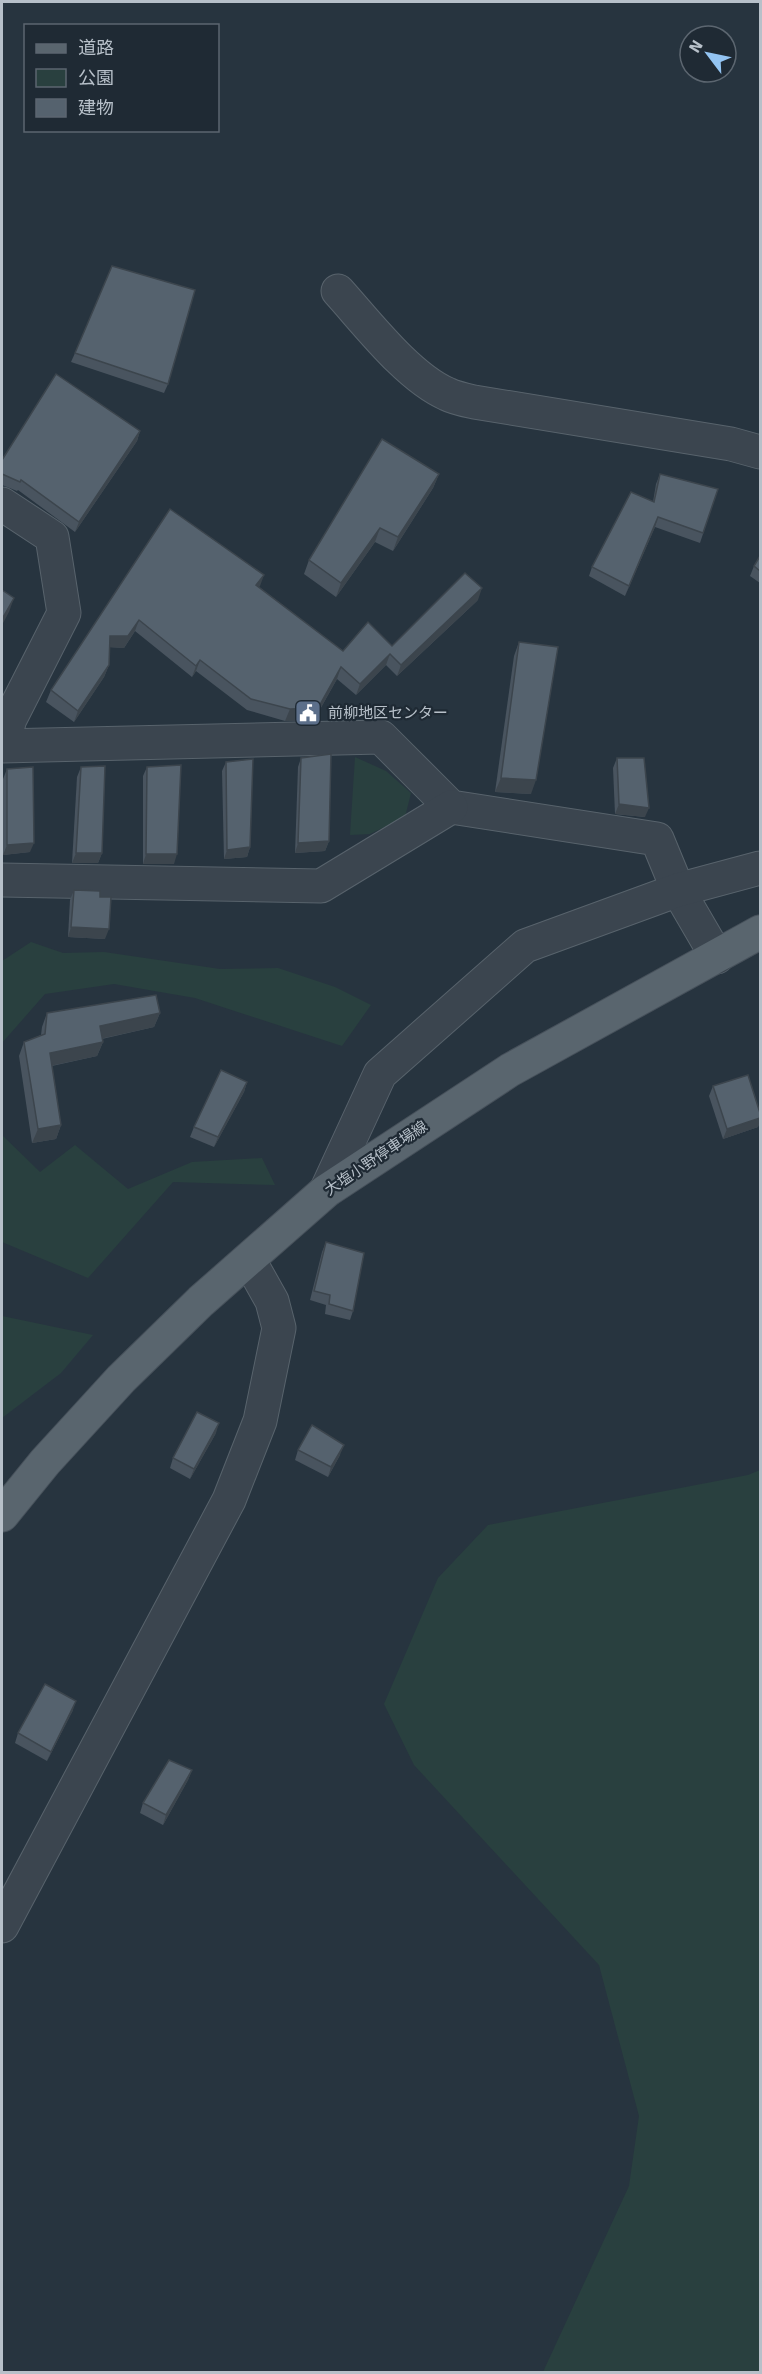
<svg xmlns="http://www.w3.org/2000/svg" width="762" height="2374" font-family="Signika,'Noto Sans JP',sans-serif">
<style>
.green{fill:#29403f}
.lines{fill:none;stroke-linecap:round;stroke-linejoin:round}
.minor-casing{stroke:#58636c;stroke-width:35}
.major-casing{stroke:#47515b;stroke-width:35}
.minor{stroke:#3b454f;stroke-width:33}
.major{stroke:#59656e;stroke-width:33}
.wall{fill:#49545f}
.shaded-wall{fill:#3c454d}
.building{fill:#55626e;stroke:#3c454d;stroke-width:1.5}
.labels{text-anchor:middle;stroke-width:4.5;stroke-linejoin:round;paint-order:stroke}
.poi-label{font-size:15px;fill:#b7c0c9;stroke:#1f2a34;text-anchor:start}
.street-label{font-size:15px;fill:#b7c0c9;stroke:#1f2a34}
</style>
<rect width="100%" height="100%" fill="#27343f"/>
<g class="green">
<path d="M355 757 386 771 411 793 405 817 370 834 350 835Z"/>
<path d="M31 942 63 953 104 952 220 969 278 968 335 987 371 1005 342 1046 195 998 114 984 45 994 2 1043V961Z"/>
<path d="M2 1135 40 1172 75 1145 128 1189 192 1162 262 1158 275 1185 173 1182 88 1278 2 1242Z"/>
<path d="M2 1316 93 1335 61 1373 2 1418Z"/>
<path d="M760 1470V2372H543L629 2186 639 2116 599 1965 414 1765 384 1704 438 1578 488 1525 748 1475Z"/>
</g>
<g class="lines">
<defs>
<g id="minor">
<path d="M338 291C367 323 408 377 447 394 455 398 465 400 474 402L731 444 760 452"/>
<path d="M2 504 52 537 64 613 10 719 2 746 381 737 451 807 657 839 678 890 717 957"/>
<path d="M2 880 321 886 451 807"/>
<path d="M326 1191 380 1074 525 946 678 890 760 868"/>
<path d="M2 1926 229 1500 260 1421 279 1328 272 1301 249 1260"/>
</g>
<path id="major" d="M2 1515 45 1462 121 1379 201 1301 326 1191 510 1070 760 932"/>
</defs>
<use href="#minor" class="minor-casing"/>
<use href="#major" class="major-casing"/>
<use href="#minor" class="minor"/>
<use href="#major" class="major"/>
</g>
<g class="wall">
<path d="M75 353 168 384 164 393 71 362Z"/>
<path d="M140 431 137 441 75 532 18 490 17 491 2 485V460Z"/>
<path d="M439 474 433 488 393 551 375 542 336 597 304 574 309 560Z"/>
<path d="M660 474 718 489 700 543 655 527 625 596 589 576 592 567 653 502 656 484Z"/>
<path d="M170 509 259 587 343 651 392 646 478 600 397 676 386 665 356 695 337 679 314 720 285 721 247 710 196 671 192 677 135 631 124 648 109 647V665L104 677 74 722 46 702 51 690Z"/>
<path d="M760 556V583L750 576 754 566Z"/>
<path d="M519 642 531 794 495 792 514 656Z"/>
<path d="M301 758 329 841 325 851 295 853 298 767Z"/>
<path d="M617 758 645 817 615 814 613 768Z"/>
<path d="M226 762 250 847 247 857 224 859 222 771Z"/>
<path d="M81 767 102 853 98 863H72L77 777Z"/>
<path d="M147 767 174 864H143V776Z"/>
<path d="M7 769 30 852 3 855V779Z"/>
<path d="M74 890 100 897 105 939 68 937 70 900Z"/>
<path d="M47 1013H160L154 1027 102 1039 103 1042 97 1056 52 1066 61 1125 56 1139 32 1143 19 1056 24 1042 41 1035 42 1027Z"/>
<path d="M247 1082 244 1092 214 1147 190 1137 194 1127Z"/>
<path d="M713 1086 760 1113V1121L758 1127 723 1139 709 1096Z"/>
<path d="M326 1242 353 1311 350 1320 325 1314 326 1305 310 1300 322 1252Z"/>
<path d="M216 1433 190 1479 170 1468 173 1458Z"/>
<path d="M298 1450 340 1455 328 1477 295 1460Z"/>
<path d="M73 1710 47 1761 15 1743 18 1733Z"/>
<path d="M192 1770 188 1780 163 1825 140 1813 143 1803Z"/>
</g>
<g class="shaded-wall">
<path d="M140 431 137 441 75 532 79 522Z"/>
<path d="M439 474 433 488 393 551 398 537Z"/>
<path d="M658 517 655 527 625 596 629 586Z"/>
<path d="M380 528 375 542 336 597 341 583Z"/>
<path d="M264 575 260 586 252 596 256 585Z"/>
<path d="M482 588 478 600 397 676 401 665Z"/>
<path d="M14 598 9 612 2 625V619Z"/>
<path d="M139 620 135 631 124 648 106 647 110 636Z"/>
<path d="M390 654 386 665 356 695 360 684Z"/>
<path d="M200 660 196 671 192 677 196 666Z"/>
<path d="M109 665 104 677 74 722 78 711Z"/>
<path d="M341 667 337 679 314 720 285 721 290 709Z"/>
<path d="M501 778 536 780 531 794 495 792Z"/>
<path d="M619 804 649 808 645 817 615 814Z"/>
<path d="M329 841 325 851 295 853 298 843Z"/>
<path d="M34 843 30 852 3 855 7 845Z"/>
<path d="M250 847 247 857 224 859 227 850Z"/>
<path d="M76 853H102L98 863H72Z"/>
<path d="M146 854H177L174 864H143Z"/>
<path d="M71 927 109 929 105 939 68 937Z"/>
<path d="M160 1013 154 1027 95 1040 100 1026Z"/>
<path d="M103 1042 97 1056 45 1067 50 1053Z"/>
<path d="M247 1082 244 1092 214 1147 218 1137Z"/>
<path d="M760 1118V1121L758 1127 723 1139 727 1129Z"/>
<path d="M61 1125 56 1139 32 1143 38 1129Z"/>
<path d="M219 1423 216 1433 190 1479 194 1469Z"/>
<path d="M344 1445 340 1455 328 1477 331 1467Z"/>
<path d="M76 1701 73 1710 47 1761 51 1752Z"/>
<path d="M192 1770 188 1780 163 1825 166 1815Z"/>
</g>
<g class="building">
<path d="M112 266 195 290 168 384 75 353Z"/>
<path d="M56 374 140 431 79 522 21 480 20 482 2 474V460Z"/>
<path d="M382 439 439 474 398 537 380 528 341 583 309 560Z"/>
<path d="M660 474 718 489 703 533 658 517 629 586 592 567 631 492 654 502Z"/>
<path d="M170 509 264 575 256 585 343 651 368 622 392 646 465 573 482 588 401 665 390 654 360 684 341 667 318 708 290 709 251 699 200 660 196 666 139 620 128 636H110L109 665 78 711 51 690Z"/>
<path d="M760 556V571L754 566Z"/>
<path d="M2 590 14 598 2 619Z"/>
<path d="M519 642 558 647 536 780 501 778Z"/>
<path d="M331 754 329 841 298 843 301 758Z"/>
<path d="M617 758H644L649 808 619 804Z"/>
<path d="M253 759 250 847 227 850 226 762Z"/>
<path d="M181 765 177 854H146L147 767Z"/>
<path d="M105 766 102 853H76L81 767Z"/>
<path d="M33 767 34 843 7 845V769Z"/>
<path d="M74 890 100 891V897H111L109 929 71 927Z"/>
<path d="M156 995 160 1013 100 1026 103 1042 50 1053 61 1125 38 1129 24 1042 45 1034 47 1013Z"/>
<path d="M221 1070 247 1082 218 1137 194 1127Z"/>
<path d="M748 1075 760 1113V1118L727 1129 713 1086Z"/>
<path d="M326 1242 364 1253 353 1311 329 1304 330 1295 314 1291Z"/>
<path d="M197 1412 219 1423 194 1469 173 1458Z"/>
<path d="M312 1425 344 1445 331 1467 298 1450Z"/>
<path d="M45 1684 76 1701 51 1752 18 1733Z"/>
<path d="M169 1760 192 1770 166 1815 143 1803Z"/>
</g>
<defs>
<symbol id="civic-square" viewBox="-11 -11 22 22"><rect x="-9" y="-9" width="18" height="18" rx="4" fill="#5c6f8a" stroke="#1f2a34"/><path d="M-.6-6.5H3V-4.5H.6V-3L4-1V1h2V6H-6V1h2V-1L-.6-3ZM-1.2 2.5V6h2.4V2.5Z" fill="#fff"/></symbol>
</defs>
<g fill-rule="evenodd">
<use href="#civic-square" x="293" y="698" width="30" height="30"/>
</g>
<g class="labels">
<g class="poi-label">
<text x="328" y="718">前柳地区センター</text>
</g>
<g class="street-label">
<text transform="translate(376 1158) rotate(-34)" y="5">大塩小野停車場線</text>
</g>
</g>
<rect width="762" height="2374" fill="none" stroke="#b7c0c9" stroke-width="6"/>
<rect x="24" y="24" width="195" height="108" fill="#1f2a34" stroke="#5c6670" stroke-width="1.5"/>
<rect x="36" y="44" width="30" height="9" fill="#59656e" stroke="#5c6670" stroke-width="1.5"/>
<text x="78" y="54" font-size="18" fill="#b7c0c9">道路</text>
<rect x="36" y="69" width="30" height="18" fill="#29403f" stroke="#5c6670" stroke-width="1.5"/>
<text x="78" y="84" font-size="18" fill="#b7c0c9">公園</text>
<rect x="36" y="99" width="30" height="18" fill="#55626e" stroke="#5c6670" stroke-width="1.5"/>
<text x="78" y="114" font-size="18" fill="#b7c0c9">建物</text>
<g transform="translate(708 54) rotate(302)"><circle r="28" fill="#1f2a34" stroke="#5c6670" stroke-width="1.5"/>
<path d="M0-4.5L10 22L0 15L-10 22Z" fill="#93c4f2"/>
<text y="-9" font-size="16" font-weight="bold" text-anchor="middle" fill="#b7c0c9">N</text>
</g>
</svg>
